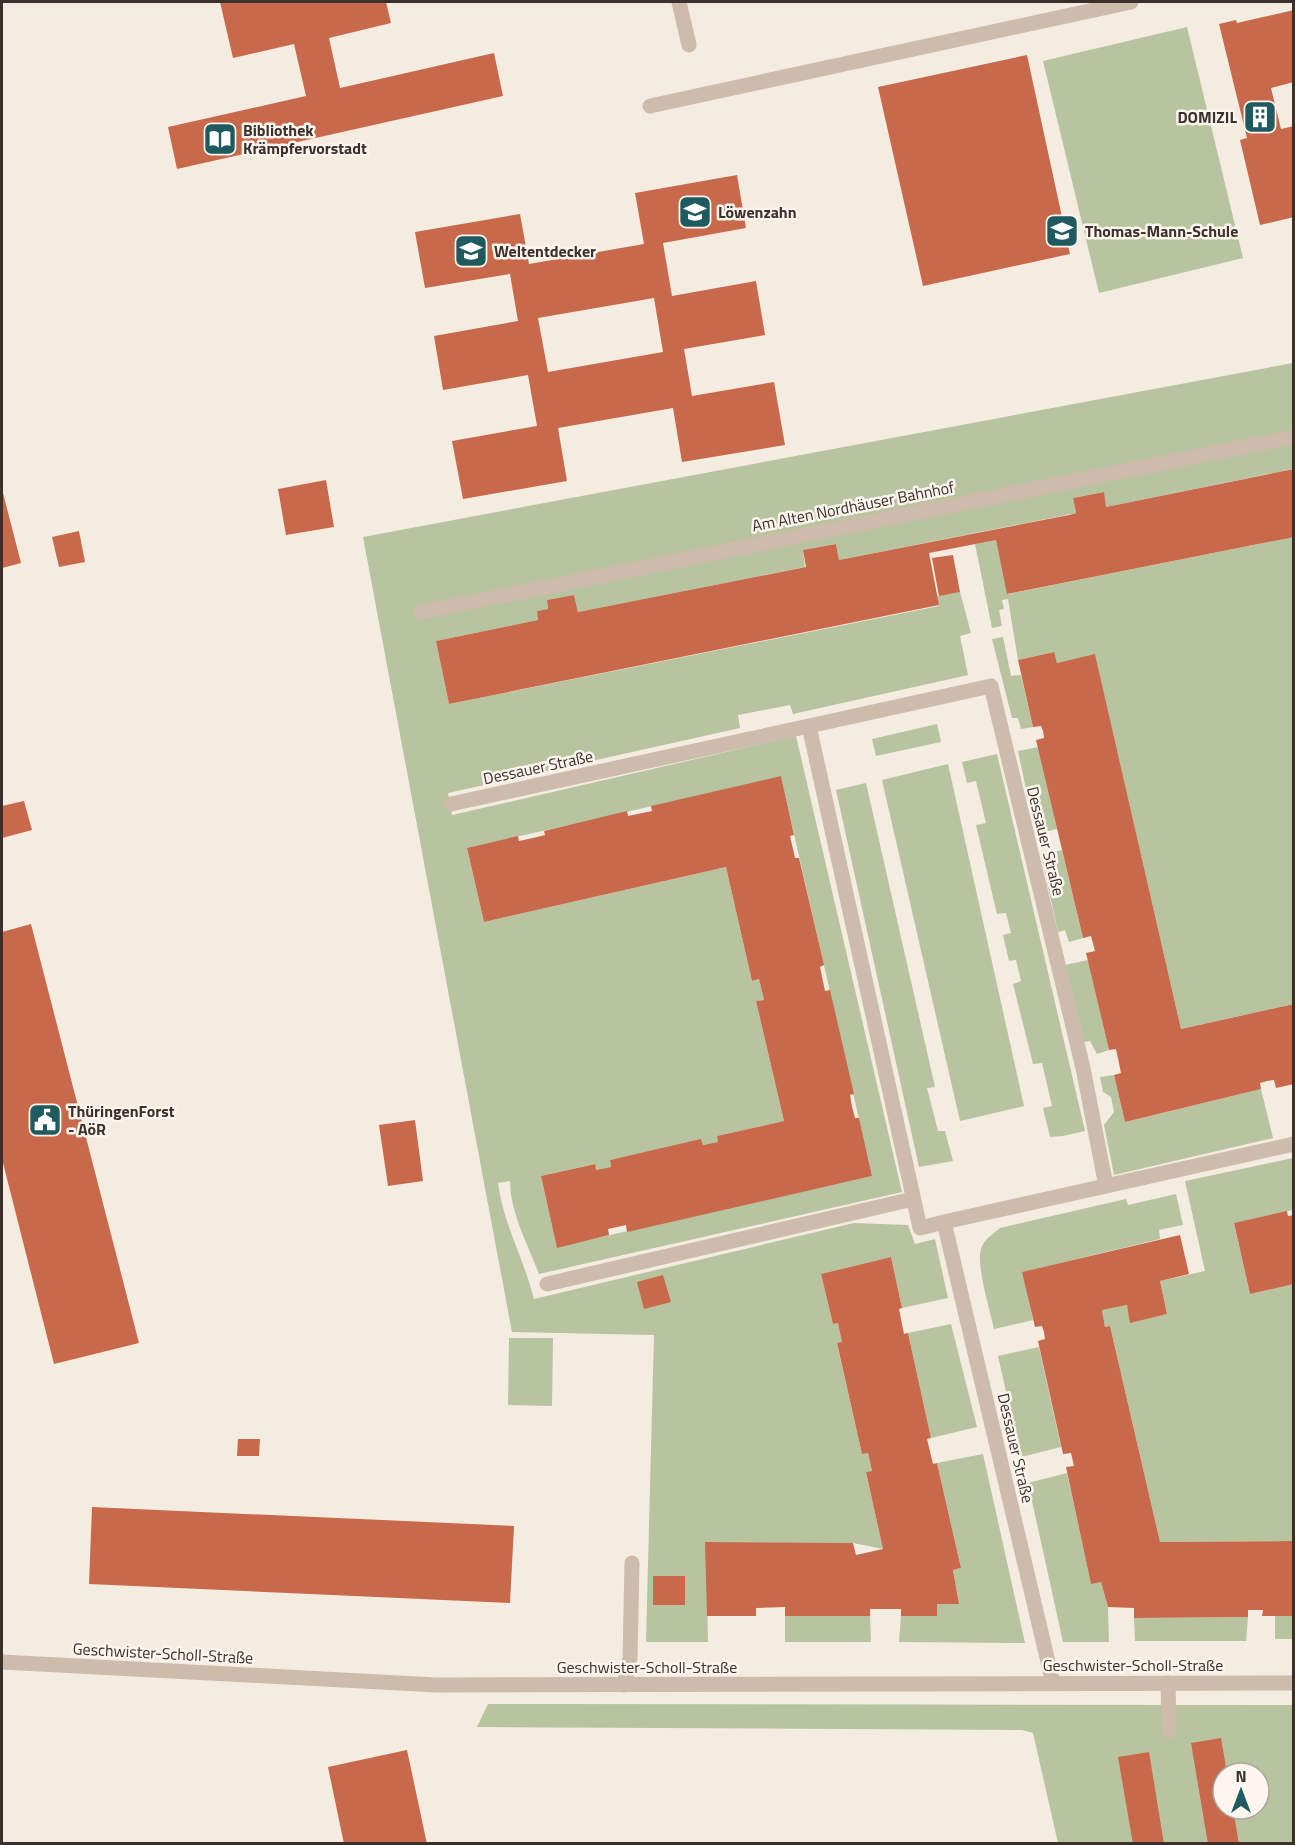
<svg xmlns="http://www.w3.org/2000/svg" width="1295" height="1845" font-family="'Titillium Web',sans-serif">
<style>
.green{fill:#b8c4a0;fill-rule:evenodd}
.building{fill:#c8694b;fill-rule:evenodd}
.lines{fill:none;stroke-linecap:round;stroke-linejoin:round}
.minor{stroke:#cdbbac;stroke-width:15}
.labels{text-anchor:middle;stroke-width:5;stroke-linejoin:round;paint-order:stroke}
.poi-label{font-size:16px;font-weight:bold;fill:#3b302b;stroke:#fbf5ee;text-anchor:start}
.street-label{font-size:16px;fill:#3b302b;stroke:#fbf5ee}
</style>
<rect width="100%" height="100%" fill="#f4ebe1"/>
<g class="green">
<path d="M1187 27 1243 258 1099 293 1043 61Z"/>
<path d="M1293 363V469L1106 507 1103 492 1073 498 1076 513 839 560 836 544 803 550 805 567 578 612 574 595 547 600 548 609 537 611 538 620 436 641 449 704 939 606 937 596 960 592 971 633 960 636 968 675 793 714 790 705 738 715 740 728 448 793 452 815 796 736 902 1192 539 1274C528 1245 510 1212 510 1181L498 1183C503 1223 524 1259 534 1299L854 1223 908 1225 915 1244 935 1239 948 1298 902 1308 891 1257 821 1274 833 1324 838 1323 842 1342 837 1344 862 1454 868 1453 872 1471 866 1472 883 1549 853 1543H706L708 1642H646L654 1335 512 1332 363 537ZM781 777 872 1176 557 1247 541 1176 594 1164 596 1170 611 1167 610 1160 701 1140 703 1145 718 1142 717 1136 784 1121 756 1001 764 1000 759 979 752 981 726 867 484 922 467 848Z"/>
<path d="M1293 537V1004L1181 1029 1095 655 1057 663 1053 652 1018 660 1008 599 1002 600 1004 609 999 610 1002 626 992 628 975 544 996 540 1008 594Z"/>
<path d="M1003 637 1011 676 1021 675 1033 727 1021 729 1018 718H1012L992 639Z"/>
<path d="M937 724 941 742 876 756 872 739Z"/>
<path d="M1039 747 1057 829 1044 832 1041 821 1033 822 1018 751Z"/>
<path d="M997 754 1085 1131 1063 1136 1050 1137 1043 1108 1052 1106 1042 1063 1033 1064 1013 984 1021 981 1016 960 1009 961 1003 935 1011 933 1006 913 997 914 976 825 986 823 976 781 967 783 962 762Z"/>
<path d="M948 764 1024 1106 960 1121 882 780Z"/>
<path d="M866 783 935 1087 927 1088 938 1131H945L953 1161 919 1167 836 790Z"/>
<path d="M1062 850 1083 938 1069 942 1065 930 1058 932 1041 855Z"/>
<path d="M1088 960 1109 1050 1097 1054 1090 1041 1084 1042 1065 965Z"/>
<path d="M1114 1075 1125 1122 1261 1089 1273 1138 1114 1175 1104 1125 1114 1112 1111 1097 1103 1092 1100 1077Z"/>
<path d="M1293 1158V1210L1234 1224 1250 1294 1293 1284V1541L1160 1542 1110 1326 1105 1327 1102 1310 1127 1305 1131 1322 1167 1314 1160 1281 1205 1271 1185 1181Z"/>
<path d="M1176 1194 1183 1225 1159 1230 1160 1239 1023 1272 1033 1320 994 1329C990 1310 976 1265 981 1249 984 1239 993 1234 1000 1228L1126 1199 1128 1205Z"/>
<path d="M951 1324 977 1427 931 1438 908 1333Z"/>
<path d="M509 1338H553L552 1406 508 1405Z"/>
<path d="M1039 1347 1061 1447 1021 1457 998 1356Z"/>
<path d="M983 1454 1025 1643 899 1642 901 1616H937V1604H959L953 1570 961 1568 937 1463Z"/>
<path d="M1067 1473 1091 1583 1101 1582 1108 1607 1109 1642H1063L1028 1483Z"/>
<path d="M785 1616H870L871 1642H785Z"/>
<rect x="1275" y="1616" width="18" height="23"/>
<path d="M1248 1617 1246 1641H1135L1134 1618Z"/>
<path d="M488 1704 1293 1705V1843H1058L1033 1733 1022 1730 477 1727ZM1223 1773H1259V1809H1223Z"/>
</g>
<g class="building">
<path d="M220 2H386L391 23 329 38 340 88 494 53 503 96 177 169 168 127 306 96 294 44 233 58Z"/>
<path d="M1294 10V82L1271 88 1281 129 1294 126V217L1260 225 1240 140 1247 138 1219 24 1236 20 1237 23Z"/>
<path d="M1027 55 1070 254 923 286 878 87Z"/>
<path d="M737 175 746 228 663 243 672 296 756 281 765 335 684 349 692 396 774 382 785 445 682 462 673 408 558 428 567 481 463 499 452 441 537 426 528 375 443 390 434 336 518 321 510 274 425 288 415 232 520 214 529 264 644 244 635 193ZM654 298 663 352 548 372 538 318Z"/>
<path d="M1294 469V537L1007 594 996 540 929 553 939 605 449 704 436 641 538 620 537 611 548 609 547 600 574 595 578 612 806 567 803 550 836 544 839 560 1069 515 1076 513 1073 498 1104 492 1106 507Z"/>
<path d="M326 480 334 527 286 535 278 489Z"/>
<path d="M2 489 21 563 2 568Z"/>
<path d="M79 531 85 562 59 567 52 537Z"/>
<path d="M953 555 960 592 939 596 932 558Z"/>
<path d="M1054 652 1057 663 1095 654 1181 1029 1294 1004V1084L1276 1088 1274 1080 1267 1081 1260 1083 1261 1089 1125 1122 1114 1075 1121 1073 1116 1049 1109 1050 1086 953 1095 951 1091 936 1083 938 1036 740 1044 738 1043 731 1041 726 1033 727 1018 660Z"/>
<path d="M781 776 794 835 790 836 795 858H799L824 965 820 967 825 991 830 990 854 1094 850 1095 852 1107 855 1118H859L872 1176 627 1232 626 1225 608 1229 609 1235 557 1248 541 1176 595 1164 596 1170 611 1167 610 1160 701 1139 703 1145 718 1142 717 1136 784 1121 756 1001 764 1000 759 979 752 981 726 867 484 922 467 848 518 836 519 841 533 838 545 835 544 831 627 811 628 816 652 811 651 806Z"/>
<path d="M24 801 32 830 2 838V806Z"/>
<path d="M31 924 139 1343 54 1364 2 1159V932Z"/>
<path d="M415 1120 423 1181 388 1186 379 1125Z"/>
<path d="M1287 1211 1288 1216 1294 1215V1284L1250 1294 1234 1223Z"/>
<path d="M1180 1235 1189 1274 1160 1281 1167 1314 1130 1323 1127 1305 1102 1310 1105 1327 1110 1326 1160 1542 1294 1541V1616H1262L1263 1610H1248V1617L1134 1618V1608L1108 1607 1101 1582 1091 1584 1066 1467 1074 1466 1071 1453 1063 1454 1038 1341 1045 1339 1044 1332 1042 1326 1035 1327 1022 1272Z"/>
<path d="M891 1257 902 1308 899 1309 904 1334 908 1333 931 1438 927 1439 933 1464 937 1463 961 1568 953 1570 959 1604H937V1616H901V1609H870V1616H785V1607L756 1608V1616H707L705 1542 853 1543 856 1555 883 1549 866 1472 872 1471 868 1453 862 1454 837 1343 842 1342 840 1333 838 1323 833 1324 821 1274Z"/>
<path d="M663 1275 671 1302 644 1309 637 1282Z"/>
<path d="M238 1439H260L259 1456H237Z"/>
<path d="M92 1507 514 1526 510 1603 89 1584Z"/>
<rect x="653" y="1576" width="32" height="29"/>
<path d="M1221 1738 1227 1773H1223V1809H1233L1239 1844H1208L1191 1743Z"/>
<path d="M407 1750 427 1844H344L328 1767Z"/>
<path d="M1149 1752 1164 1844H1133L1118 1757Z"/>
</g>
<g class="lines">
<g class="minor">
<path d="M679 2 689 45"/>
<path d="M650 106 1131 2"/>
<path d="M421 612 1294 437"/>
<path d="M451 804 809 726"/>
<path d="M944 1222 920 1228 809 726 991 686 1083 1068 1106 1186"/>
<path d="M547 1284 913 1199"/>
<path d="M2 1662 436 1685 1294 1683"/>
<path d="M1053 1683 944 1222 1294 1144"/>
<path d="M1168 1683 1169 1731"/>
<path d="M624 1685 630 1658 632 1563"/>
</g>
</g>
<defs>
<symbol id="building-square" viewBox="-11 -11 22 22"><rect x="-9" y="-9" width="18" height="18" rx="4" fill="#1f5a5e" stroke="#fbf5ee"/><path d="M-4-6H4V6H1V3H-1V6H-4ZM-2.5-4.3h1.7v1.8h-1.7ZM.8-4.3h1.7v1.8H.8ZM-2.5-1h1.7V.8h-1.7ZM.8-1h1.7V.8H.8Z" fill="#fff"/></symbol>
<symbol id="library-square" viewBox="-11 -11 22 22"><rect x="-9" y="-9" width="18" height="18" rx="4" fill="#1f5a5e" stroke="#fbf5ee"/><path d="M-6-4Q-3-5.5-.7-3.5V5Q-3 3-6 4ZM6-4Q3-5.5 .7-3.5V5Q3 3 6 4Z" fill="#fff"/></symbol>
<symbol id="school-square" viewBox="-11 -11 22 22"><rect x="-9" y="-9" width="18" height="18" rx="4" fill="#1f5a5e" stroke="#fbf5ee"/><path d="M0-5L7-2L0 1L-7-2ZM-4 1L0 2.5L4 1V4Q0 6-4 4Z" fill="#fff"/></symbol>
<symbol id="civic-square" viewBox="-11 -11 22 22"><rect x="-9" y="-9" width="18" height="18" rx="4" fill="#1f5a5e" stroke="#fbf5ee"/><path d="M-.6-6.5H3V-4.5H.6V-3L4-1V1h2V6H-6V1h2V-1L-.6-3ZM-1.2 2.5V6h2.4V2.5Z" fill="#fff"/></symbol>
</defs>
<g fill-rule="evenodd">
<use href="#building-square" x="1241" y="98" width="38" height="38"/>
<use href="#library-square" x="201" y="120" width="38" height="38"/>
<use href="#school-square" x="676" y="193" width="38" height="38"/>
<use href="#school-square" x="1043" y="212" width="38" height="38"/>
<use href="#school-square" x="452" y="232" width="38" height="38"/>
<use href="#civic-square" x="26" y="1101" width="38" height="38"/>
</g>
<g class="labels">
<g class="poi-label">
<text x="1237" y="123" text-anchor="end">DOMIZIL</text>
<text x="243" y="136">Bibliothek<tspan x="243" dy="18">Krämpfervorstadt</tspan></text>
<text x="718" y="218">Löwenzahn</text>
<text x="1085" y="237">Thomas-Mann-Schule</text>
<text x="494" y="257">Weltentdecker</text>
<text x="68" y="1117">ThüringenForst<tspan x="68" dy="18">- AöR</tspan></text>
</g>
<g class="street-label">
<text transform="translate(853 506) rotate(-11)" y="6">Am Alten Nordhäuser Bahnhof</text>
<text transform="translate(538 767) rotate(-12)" y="6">Dessauer Straße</text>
<text transform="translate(1046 841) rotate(76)" y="6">Dessauer Straße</text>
<text transform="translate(1016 1448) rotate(77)" y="6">Dessauer Straße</text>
<text transform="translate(163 1653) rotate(3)" y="6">Geschwister-Scholl-Straße</text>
<text x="1133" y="1671">Geschwister-Scholl-Straße</text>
<text x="647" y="1673">Geschwister-Scholl-Straße</text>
</g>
</g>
<rect width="1295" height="1845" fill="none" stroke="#3b302b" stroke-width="6"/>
<g transform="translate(1241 1791)"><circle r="28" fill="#fbf5ee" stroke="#aea6a0" stroke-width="1.5"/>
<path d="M0-4.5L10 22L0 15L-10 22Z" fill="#1f5a5e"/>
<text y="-9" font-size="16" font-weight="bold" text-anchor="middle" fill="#3b302b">N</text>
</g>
</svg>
